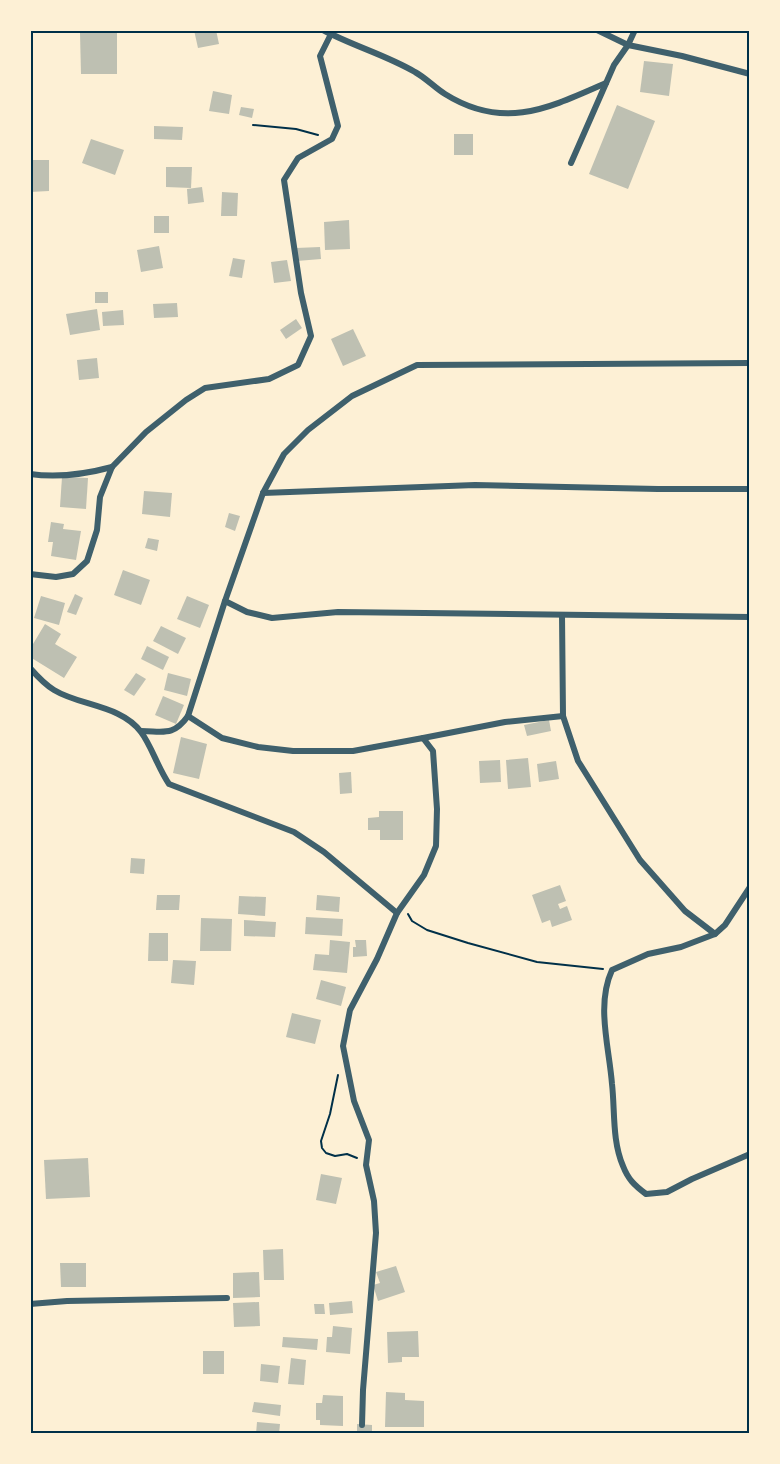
<svg xmlns="http://www.w3.org/2000/svg" width="780" height="1464" font-family="Jost,sans-serif">
<style>
.building{fill:#bec0b2}
.lines{fill:none;stroke-linecap:round;stroke-linejoin:round}
.path{stroke:#003049;stroke-width:2}
.minor{stroke:#3f606c;stroke-width:6}
.neatline{fill:none;stroke:#003049;stroke-width:2}
</style>
<rect width="100%" height="100%" fill="#fdf0d5"/>
<g class="building">
<path d="M194 30H216L219 44 198 48Z"/>
<path d="M117 32V74H81L80 33Z"/>
<path d="M644 61 673 64 669 96 640 92Z"/>
<path d="M213 91 232 95 229 114 209 111Z"/>
<path d="M617 105 655 121 628 189 589 174Z"/>
<path d="M241 107 254 109 252 118 239 115Z"/>
<path d="M154 126 183 127 182 140 154 139Z"/>
<rect x="454" y="134" width="19" height="21"/>
<path d="M91 139 124 150 115 175 82 163Z"/>
<path d="M30 160H49V191L30 192Z"/>
<path d="M166 167H192L191 188 166 187Z"/>
<path d="M202 187 204 202 188 204 187 189Z"/>
<path d="M222 192 238 193 237 216H221Z"/>
<rect x="154" y="216" width="15" height="17"/>
<path d="M349 220 350 249 325 250 324 222Z"/>
<path d="M159 246 163 268 141 272 137 250Z"/>
<path d="M320 247 321 259 297 261 296 248Z"/>
<path d="M233 258 245 260 242 278 229 276Z"/>
<path d="M287 260 291 281 274 283 271 262Z"/>
<rect x="95" y="292" width="13" height="11"/>
<path d="M177 303 178 317 154 318 153 304Z"/>
<path d="M97 309 100 330 70 335 66 314Z"/>
<path d="M123 310 124 325 103 326 102 312Z"/>
<path d="M296 319 302 328 286 339 280 330Z"/>
<path d="M353 329 366 356 343 366 331 339Z"/>
<path d="M97 358 99 378 79 380 77 360Z"/>
<path d="M62 477 88 478 86 509 60 507Z"/>
<path d="M144 491 172 493 170 517 142 514Z"/>
<path d="M229 513 240 516 235 531 225 527Z"/>
<path d="M51 522 64 524 63 529 81 531 76 560 51 556 53 542H48Z"/>
<path d="M148 538 159 540 157 551 145 548Z"/>
<path d="M123 570 150 580 141 605 114 595Z"/>
<path d="M75 594 83 598 76 615 67 612Z"/>
<path d="M41 596 65 603 59 625 34 618Z"/>
<path d="M187 596 209 605 200 628 177 619Z"/>
<path d="M45 624 61 634 55 644 77 657 64 678 30 657V649Z"/>
<path d="M161 626 186 638 178 654 153 641Z"/>
<path d="M147 646 169 657 163 670 141 659Z"/>
<path d="M136 673 146 679 134 696 124 690Z"/>
<path d="M168 673 191 679 187 696 164 690Z"/>
<path d="M163 696 184 705 176 724 155 715Z"/>
<path d="M549 720 551 731 527 736 524 725Z"/>
<path d="M181 737 207 744 199 779 173 773Z"/>
<path d="M528 758 531 787 508 789 506 760Z"/>
<path d="M500 760 501 782 480 783 479 761Z"/>
<path d="M556 761 559 779 539 782 537 764Z"/>
<path d="M351 772 352 793 340 794 339 773Z"/>
<path d="M379 811H403V840H380V830H368V818L379 817Z"/>
<path d="M131 858 145 859 144 874 130 873Z"/>
<path d="M560 885 566 901 558 904 560 909 567 906 572 920 552 927 550 920 542 923 532 895Z"/>
<path d="M157 895H180L179 910H156Z"/>
<path d="M317 895 340 897 339 912 316 910Z"/>
<path d="M239 896 266 897 265 916 238 914Z"/>
<path d="M306 917 343 919 342 936 305 934Z"/>
<path d="M201 918 232 919 231 951H200Z"/>
<path d="M244 920 276 922 275 937 244 936Z"/>
<path d="M149 933H168V961H148Z"/>
<path d="M330 940 350 942 347 973 313 970 315 954 329 955Z"/>
<path d="M355 940H366L367 956 353 957V947H356Z"/>
<path d="M173 960 196 961 194 985 171 983Z"/>
<path d="M321 980 346 987 341 1006 316 999Z"/>
<path d="M292 1013 321 1020 315 1044 286 1037Z"/>
<path d="M88 1158 90 1197 46 1199 44 1160Z"/>
<path d="M321 1174 342 1178 336 1204 316 1200Z"/>
<path d="M283 1249 284 1280H264L263 1250Z"/>
<path d="M60 1263H86V1287H61Z"/>
<path d="M396 1266 405 1292 378 1301 373 1285 380 1283 376 1272Z"/>
<path d="M259 1272 260 1297 233 1298V1273Z"/>
<path d="M352 1301 353 1313 330 1315 329 1303Z"/>
<path d="M259 1302 260 1326 234 1327 233 1303Z"/>
<path d="M314 1304H324L325 1314H315Z"/>
<path d="M333 1326 352 1328 350 1354 326 1352 327 1337H332Z"/>
<path d="M418 1331 419 1357H402V1362L388 1363 387 1332Z"/>
<path d="M283 1337 318 1339 317 1350 282 1347Z"/>
<rect x="203" y="1351" width="21" height="23"/>
<path d="M291 1358 306 1360 304 1385 288 1384Z"/>
<path d="M261 1364 280 1366 278 1383 260 1381Z"/>
<path d="M386 1392 405 1393V1400L424 1401V1427H385Z"/>
<path d="M323 1395 343 1396V1426L320 1425V1420H316V1403H322Z"/>
<path d="M254 1402 281 1405 280 1416 252 1412Z"/>
<path d="M257 1422 280 1424 279 1434H256Z"/>
<path d="M357 1424 372 1425V1434H357Z"/>
</g>
<g class="lines">
<g class="path">
<path d="M253 125 296 129 318 135"/>
<path d="M408 914 412 921 427 930 468 943 537 962 603 969"/>
<path d="M338 1075 330 1114 321 1141 322 1148 326 1153 335 1156 347 1154 357 1158"/>
</g>
<g class="minor">
<path d="M323 30C353 46 386 55 415 72 426 78 435 88 445 94 504 131 549 108 606 83"/>
<path d="M597 30 628 45 682 56 750 74"/>
<path d="M571 163 614 65 628 45 635 30"/>
<path d="M30 474C58 478 86 474 112 467"/>
<path d="M263 493 475 485 658 489H750"/>
<path d="M30 574 56 577 73 574 87 561 97 530 100 497 112 467 146 432 186 400 205 388 269 379 298 365 311 336 301 293 284 180 298 158 332 139 338 126 320 56 331 34"/>
<path d="M225 601 247 612 272 618 338 612 750 617"/>
<path d="M562 615 563 716 578 761 640 860 685 911 715 934"/>
<path d="M30 668C37 676 44 684 54 690 80 706 121 705 141 732 151 745 158 768 169 784L294 832 324 852 397 913"/>
<path d="M188 716 222 738 258 747 293 751H353L423 738 433 751 437 809 436 846 424 875 397 913 377 959 350 1010 343 1046 354 1101 369 1140 366 1165 374 1201 376 1233 363 1390 362 1425"/>
<path d="M141 731C163 731 173 737 188 716L225 601 263 493 284 454 308 430 352 396 417 365 750 363"/>
<path d="M423 738 505 722 563 716"/>
<path d="M750 887 725 925 715 934 681 947 648 954 612 970C596 1005 609 1046 612 1084 615 1110 612 1141 623 1166 628 1179 634 1185 646 1194L667 1192 692 1179 750 1154"/>
<path d="M30 1304 67 1301 227 1298"/>
</g>
</g>
<rect width="780" height="1464" fill="none" stroke="#fdf0d5" stroke-width="63"/>
<rect x="32" y="32" width="716" height="1400" class="neatline"/>
</svg>
